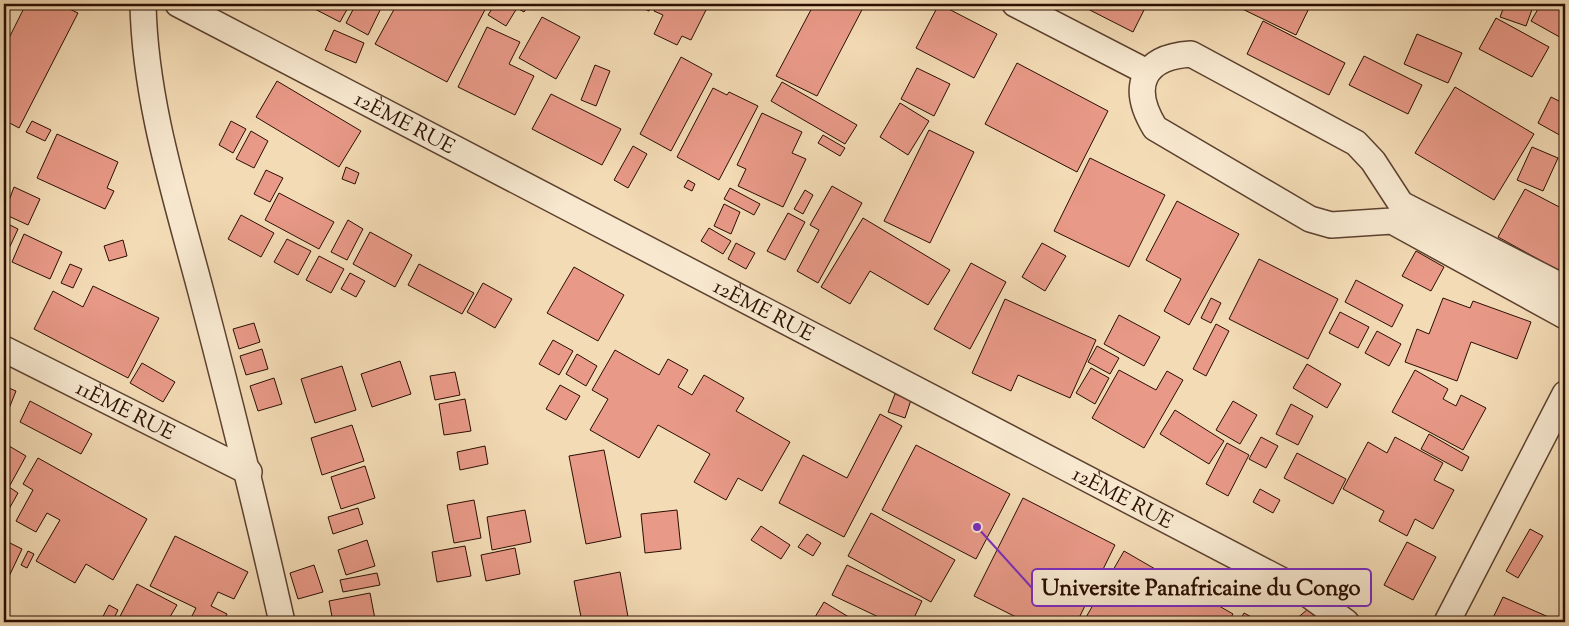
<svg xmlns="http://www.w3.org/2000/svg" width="1569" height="626" font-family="'Sorts Mill Goudy',serif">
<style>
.building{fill:#e89987;stroke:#2a0e02}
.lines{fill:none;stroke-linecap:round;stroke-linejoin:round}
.street-casing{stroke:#5c412f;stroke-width:28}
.street{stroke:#f7e8cf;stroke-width:25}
.labels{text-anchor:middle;stroke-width:4.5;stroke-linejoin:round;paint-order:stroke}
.street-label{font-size:21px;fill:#2a0e02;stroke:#f7e8cf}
.leader{fill:none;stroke:#7b2cbf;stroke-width:2}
.callout-dot{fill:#7b2cbf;stroke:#f7e8cf;stroke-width:2}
.callout{fill:#f7e8cf;stroke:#7b2cbf;stroke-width:2}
.callout-label{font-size:22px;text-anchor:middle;font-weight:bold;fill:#2a0e02}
</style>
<rect width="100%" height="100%" fill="#f3dbb5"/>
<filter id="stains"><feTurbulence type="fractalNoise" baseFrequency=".004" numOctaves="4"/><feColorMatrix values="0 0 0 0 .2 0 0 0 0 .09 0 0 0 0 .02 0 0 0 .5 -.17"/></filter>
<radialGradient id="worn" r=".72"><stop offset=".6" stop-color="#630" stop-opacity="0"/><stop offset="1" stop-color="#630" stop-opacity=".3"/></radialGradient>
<g class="building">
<path d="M26 4H59L78 13 19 128 4 120V48Z"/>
<path d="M305 4H350L340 22Z"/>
<path d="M356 4H383L368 35 346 23Z"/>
<path d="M397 4H488L447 82 375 44Z"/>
<path d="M495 4H529L524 12 517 8 506 26 488 15Z"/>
<path d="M634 4H653L649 11Z"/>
<path d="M657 4H709L691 40 682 36 677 45 654 34 663 15 654 11Z"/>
<path d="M814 4H865L817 96 776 76Z"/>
<path d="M939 4 997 34 974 78 916 48Z"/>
<path d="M1078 4H1147L1133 32Z"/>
<path d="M1232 4H1311L1296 35Z"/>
<path d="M1505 4H1534L1526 26 1500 17Z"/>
<path d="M1541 4H1565V40L1531 21Z"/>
<path d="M542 17 580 37 556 79 519 58Z"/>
<path d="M1496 18 1549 47 1532 77 1479 49Z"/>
<path d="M1263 21 1345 63 1329 95 1247 54Z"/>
<path d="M487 27 520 42 509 64 534 76 515 115 458 87Z"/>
<path d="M334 30 364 43 356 63 325 50Z"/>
<path d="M1417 34 1462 53 1448 83 1404 64Z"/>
<path d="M1364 56 1422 85 1408 114 1349 85Z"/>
<path d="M681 57 712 74 671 151 640 134Z"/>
<path d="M1017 63 1108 111 1077 172 985 124Z"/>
<path d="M595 65 610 71 596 106 581 100Z"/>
<path d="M917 68 950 84 934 116 901 99Z"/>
<path d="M277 81 361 131 339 167 256 117Z"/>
<path d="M782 82 857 125 845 144 771 101Z"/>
<path d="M1455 87 1534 134 1494 200 1415 153Z"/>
<path d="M713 88 727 95 729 92 758 106 719 180 677 157Z"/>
<path d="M551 94 621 129 602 165 532 129Z"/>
<path d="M1551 97 1565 104V138L1538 123Z"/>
<path d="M900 103 929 121 908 155 880 137Z"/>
<path d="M762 113 802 132 792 153 806 159 783 207 738 186 746 169 737 165Z"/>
<path d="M32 121 51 130 45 141 26 132Z"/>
<path d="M231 121 246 129 233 153 219 145Z"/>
<path d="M929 130 974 152 930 243 884 221Z"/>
<path d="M251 131 268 141 254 168 236 159Z"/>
<path d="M57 134 118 162 107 188 114 191 105 209 37 178Z"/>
<path d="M823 135 845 148 840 156 818 143Z"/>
<path d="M633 146 647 154 628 188 614 180Z"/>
<path d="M1532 147 1558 158 1543 191 1517 180Z"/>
<path d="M1090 158 1165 195 1129 267 1054 231Z"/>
<path d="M346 167 359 173 355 184 342 179Z"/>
<path d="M266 170 283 178 270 202 254 194Z"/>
<path d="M688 180 695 184 692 191 684 187Z"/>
<path d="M832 186 862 203 818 283 797 271 819 230 810 225Z"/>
<path d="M14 187 40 199 28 225 4 214Z"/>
<path d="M730 188 760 204 754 215 724 199Z"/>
<path d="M1525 189 1565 210V274L1498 237Z"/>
<path d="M805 190 813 195 803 214 794 209Z"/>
<path d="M279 193 334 222 319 249 265 220Z"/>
<path d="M1177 201 1239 234 1189 325 1164 311 1181 279 1146 260Z"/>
<path d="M724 204 740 212 731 234 714 226Z"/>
<path d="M788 213 805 222 785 260 767 251Z"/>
<path d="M241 215 274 233 261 257 228 239Z"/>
<path d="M863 218 950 270 928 305 870 271 850 304 821 287Z"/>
<path d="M348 220 363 229 347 260 331 252Z"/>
<path d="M4 222 18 229 6 255 4 254Z"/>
<path d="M709 228 731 241 723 254 701 241Z"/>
<path d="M370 232 412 255 395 287 353 264Z"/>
<path d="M24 234 62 252 50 279 12 262Z"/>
<path d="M287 239 311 251 298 275 274 262Z"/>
<path d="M123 240 127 256 109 261 104 246Z"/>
<path d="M736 243 755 253 746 269 728 259Z"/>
<path d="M1042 243 1066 256 1045 291 1022 277Z"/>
<path d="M1416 251 1444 267 1431 291 1402 276Z"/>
<path d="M319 256 344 269 331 293 306 280Z"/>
<path d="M1259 259 1338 299 1308 359 1229 319Z"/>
<path d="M971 263 1006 282 970 349 934 329Z"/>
<path d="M70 264 82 269 73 288 61 283Z"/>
<path d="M419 264 474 293 462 314 408 285Z"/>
<path d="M574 267 624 295 598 341 547 313Z"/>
<path d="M350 273 365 281 356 297 341 289Z"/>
<path d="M1356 280 1403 305 1392 327 1345 302Z"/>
<path d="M483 283 512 299 495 328 467 312Z"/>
<path d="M93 286 159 318 128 378 34 329 53 291 83 307Z"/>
<path d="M1211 298 1221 303 1211 323 1201 318Z"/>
<path d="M1443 298 1470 308 1473 301 1531 322 1517 359 1471 342 1457 381 1405 362 1417 329 1429 334Z"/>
<path d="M1005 299 1096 340 1070 398 1018 375 1011 391 972 373Z"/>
<path d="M1340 312 1369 327 1358 348 1329 333Z"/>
<path d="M1119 315 1160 337 1144 366 1104 344Z"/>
<path d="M254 323 260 342 239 349 233 329Z"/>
<path d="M1216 324 1229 331 1206 376 1193 369Z"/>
<path d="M1377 331 1401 344 1389 366 1365 353Z"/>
<path d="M553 340 573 351 559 375 539 364Z"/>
<path d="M1097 346 1119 358 1110 374 1088 362Z"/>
<path d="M262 349 268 369 246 375 240 356Z"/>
<path d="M615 350 659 375 668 359 688 370 678 387 692 395 704 375 744 398 736 411 790 442 762 491 738 478 726 500 694 482 710 454 658 425 639 458 590 430 608 399 592 390Z"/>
<path d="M577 354 597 366 586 386 566 374Z"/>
<path d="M400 361 411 394 372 407 361 374Z"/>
<path d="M142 363 175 382 163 402 130 383Z"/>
<path d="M1307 364 1341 384 1327 408 1293 388Z"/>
<path d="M342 366 356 410 315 423 301 379Z"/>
<path d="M1091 368 1109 378 1095 404 1076 393Z"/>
<path d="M1119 370 1156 390 1167 371 1183 380 1144 448 1092 418Z"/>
<path d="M1415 370 1448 389 1443 399 1456 406 1461 395 1486 408 1463 450 1392 412Z"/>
<path d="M455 372 460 395 435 400 430 376Z"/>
<path d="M274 378 282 404 258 411 250 386Z"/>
<path d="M560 385 580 396 566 420 546 409Z"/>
<path d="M4 386 16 391 4 421Z"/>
<path d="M895 394 911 400 905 418 888 412Z"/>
<path d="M465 399 471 431 444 435 439 404Z"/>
<path d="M30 401 92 434 81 454 20 422Z"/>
<path d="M1233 401 1257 415 1240 444 1216 430Z"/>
<path d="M1291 404 1313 416 1298 445 1276 434Z"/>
<path d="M1175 410 1224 441 1209 464 1160 434Z"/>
<path d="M880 414 902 426 844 537 779 503 803 455 847 478Z"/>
<path d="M352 425 364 461 322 475 311 438Z"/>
<path d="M1429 434 1469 457 1462 471 1421 449Z"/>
<path d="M1261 437 1278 446 1266 468 1249 459Z"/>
<path d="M1395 437 1443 463 1434 480 1454 490 1433 529 1415 519 1407 536 1379 521 1384 511 1343 489 1368 442 1387 453Z"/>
<path d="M4 443 26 456 9 487 18 493 4 518Z"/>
<path d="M1227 443 1249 455 1228 496 1206 484Z"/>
<path d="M916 445 1010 494 976 559 882 510Z"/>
<path d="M485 446 488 464 460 470 457 452Z"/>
<path d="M604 450 621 537 586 544 569 456Z"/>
<path d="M1297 453 1346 479 1333 504 1284 478Z"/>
<path d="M38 458 147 519 113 580 86 564 75 583 36 561 60 520 47 513 36 532 16 521 33 490 23 484Z"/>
<path d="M365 466 375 498 341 509 331 477Z"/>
<path d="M1260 489 1280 500 1273 513 1253 502Z"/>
<path d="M1023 498 1115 545 1077 622H1026L974 596Z"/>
<path d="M474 500 481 538 454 543 447 505Z"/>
<path d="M358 508 363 524 333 534 328 517Z"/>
<path d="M525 510 531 542 492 550 487 517Z"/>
<path d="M677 510 681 549 645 553 641 514Z"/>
<path d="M871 513 955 560 931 602 848 556Z"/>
<path d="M761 526 790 545 781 559 751 540Z"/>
<path d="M1530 529 1543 536 1518 578 1506 571Z"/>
<path d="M807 534 821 543 813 556 798 547Z"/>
<path d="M175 536 248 572 234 599 218 592 211 606 227 614 223 622H189L196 608 150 586Z"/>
<path d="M4 540 22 549 4 587Z"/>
<path d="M367 540 375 566 346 575 338 550Z"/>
<path d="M1407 542 1436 557 1413 600 1384 585Z"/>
<path d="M465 546 471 576 437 582 432 552Z"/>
<path d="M515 548 520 574 486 581 481 555Z"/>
<path d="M28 551 34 554 27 568 21 565Z"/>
<path d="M1124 551 1233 614 1228 622H1090L1085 619Z"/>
<path d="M314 565 323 592 298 599 290 573Z"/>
<path d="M847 565 922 601 912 622H889L832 595Z"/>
<path d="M620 572 628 617 602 622H582L574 581Z"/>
<path d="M377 573 380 585 343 592 340 580Z"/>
<path d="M137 584 177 605 167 622H117Z"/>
<path d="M370 593 375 619 359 622H333L329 601Z"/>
<path d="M1503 597 1553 619 1551 622H1491Z"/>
<path d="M824 602 857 622H812Z"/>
<path d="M109 605 118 610 112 622H100Z"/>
<path d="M1308 609 1318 620 1315 622H1297L1295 620Z"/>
<path d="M1244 613 1261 622H1239Z"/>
</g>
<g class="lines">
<defs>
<g id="street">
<path d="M143 4C145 102 176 197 201 292 230 402 257 511 282 622"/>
<path id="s1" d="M178 4 1306 593 1346 622"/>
<path d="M1015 4 1147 72"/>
<path d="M1565 288 1401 204 1373 161 1356 143 1191 54C1142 57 1130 87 1155 128L1310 219 1331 225 1392 221 1565 316"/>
<path id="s2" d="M4 349 249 472"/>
<path d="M1447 622 1565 394"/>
</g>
</defs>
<use href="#street" class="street-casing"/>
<use href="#street" class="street"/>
</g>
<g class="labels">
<g class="street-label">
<text dy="7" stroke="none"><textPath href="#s1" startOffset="256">12ÈME RUE</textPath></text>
<text dy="7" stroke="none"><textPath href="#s1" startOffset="661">12ÈME RUE</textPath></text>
<text dy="7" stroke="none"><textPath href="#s2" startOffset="136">11ÈME RUE</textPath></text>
<text dy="7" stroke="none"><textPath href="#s1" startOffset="1066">12ÈME RUE</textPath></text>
</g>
</g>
<path class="leader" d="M977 527L1032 588"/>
<circle class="callout-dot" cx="977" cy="527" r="5"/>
<rect class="callout" x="1032" y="569" width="339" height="37" rx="5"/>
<g class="callout-label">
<text x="1201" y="595">Universite Panafricaine du Congo</text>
</g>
<rect width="1569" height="626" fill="none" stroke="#f3dbb5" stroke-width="20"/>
<rect x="5" y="5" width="1559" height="616" fill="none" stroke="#2a0e02" stroke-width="2.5"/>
<rect x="10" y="10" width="1549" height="606" fill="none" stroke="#2a0e02"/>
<rect width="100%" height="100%" filter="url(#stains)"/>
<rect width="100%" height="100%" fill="url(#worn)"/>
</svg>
